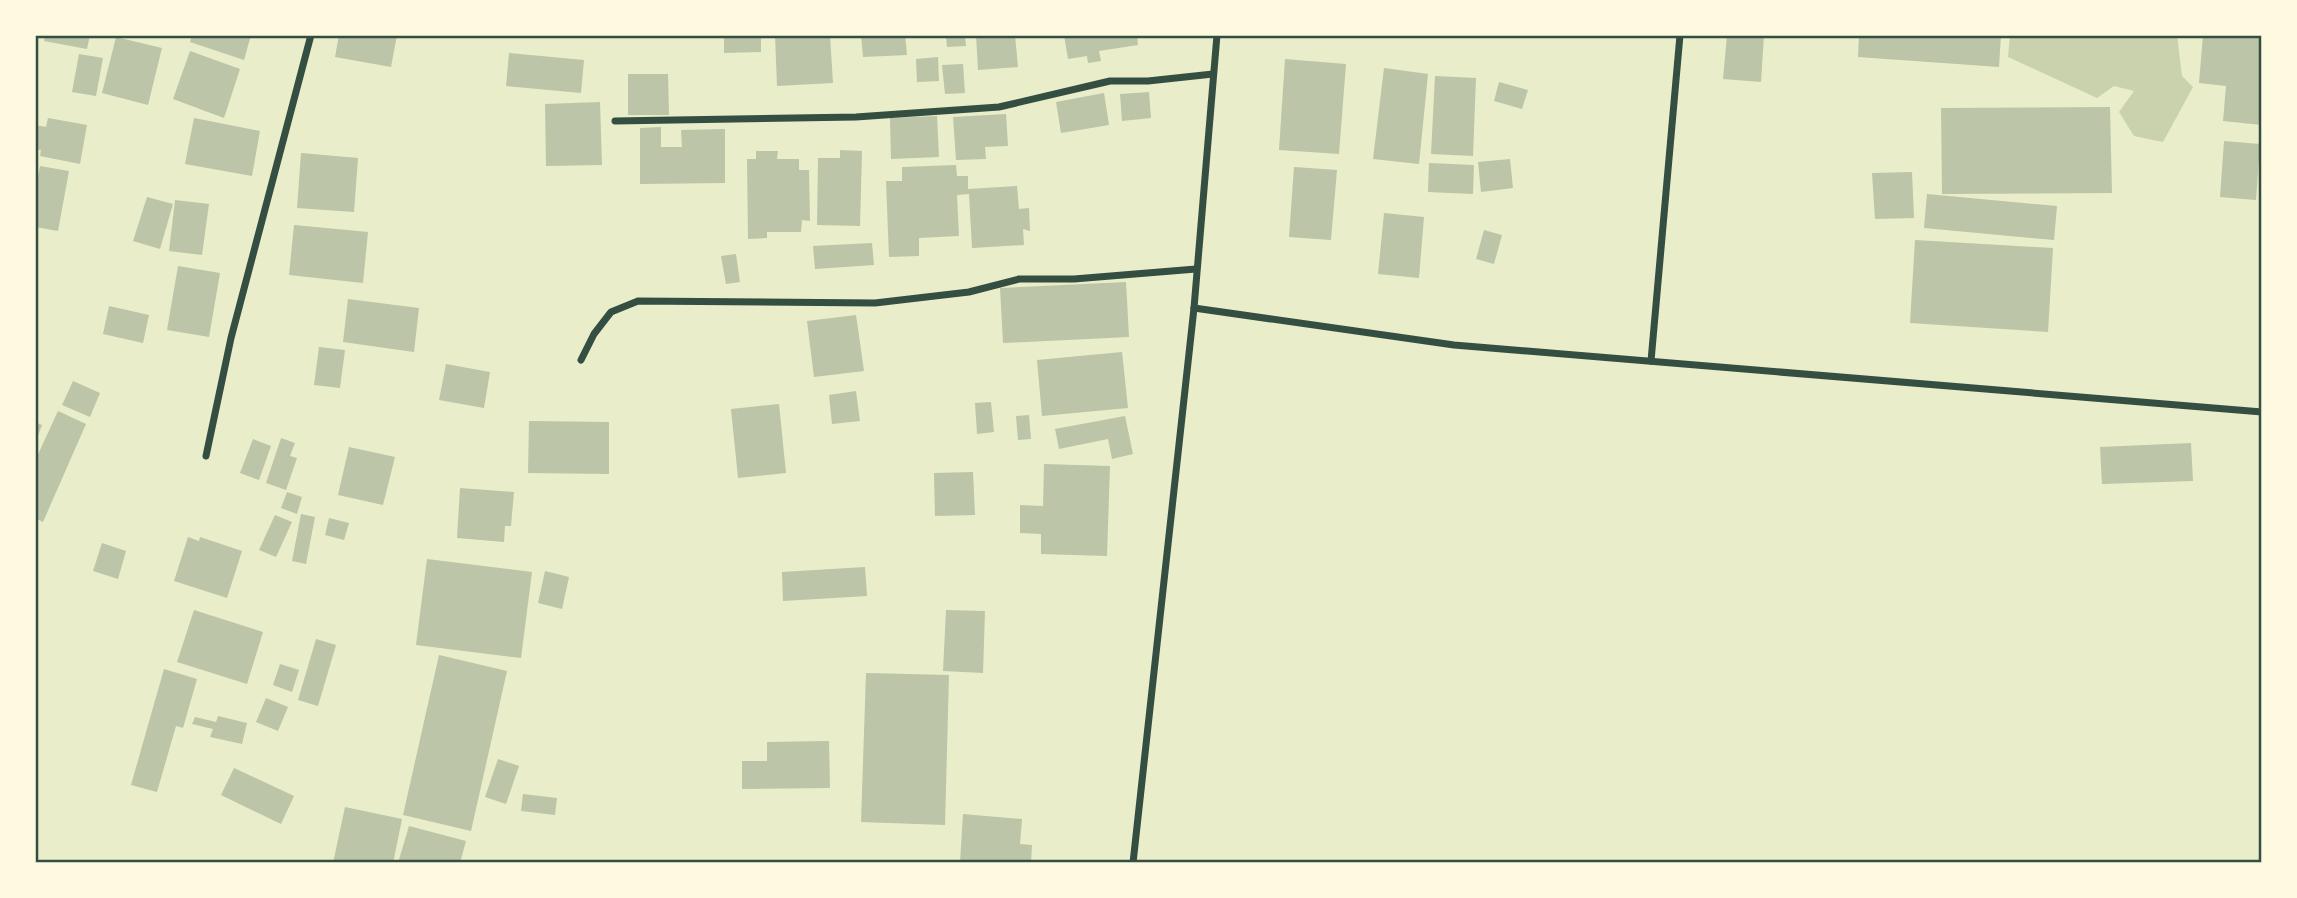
<svg xmlns="http://www.w3.org/2000/svg" width="2297" height="898" font-family="'Roboto Condensed',sans-serif">
<style>
.green{fill:#cad2ad}
.building{fill:#bcc5a7}
.lines{fill:none;stroke-linecap:round;stroke-linejoin:round}
.minor{stroke:#344e41;stroke-width:7}
.neatline{fill:none;stroke:#344e41;stroke-width:2.5}
</style>
<rect width="100%" height="100%" fill="#e9edc9"/>
<path class="green" d="M2010 35H2177L2182 76 2193 87 2163 142 2134 136 2119 112 2134 91 2114 86 2097 98 2008 57Z"/>
<g class="building">
<path d="M45 35H90L87 49 44 41Z"/>
<path d="M192 35H251L244 60 190 42Z"/>
<path d="M339 35H397L391 67 335 57Z"/>
<path d="M724 35H761V52L724 53Z"/>
<path d="M775 35H830L833 83 777 86Z"/>
<path d="M861 35H905L907 55 863 57Z"/>
<path d="M946 35H965L966 46 947 47Z"/>
<path d="M976 35H1015L1018 67 978 70Z"/>
<path d="M1064 35H1137L1138 45 1099 51 1101 61 1088 63 1087 56 1068 59Z"/>
<path d="M1727 35H1764L1761 82 1723 79Z"/>
<path d="M1859 35H2001L1999 67 1858 57Z"/>
<path d="M2203 35H2262V125L2223 121 2226 86 2199 83Z"/>
<path d="M116 37 162 48 148 105 102 93Z"/>
<path d="M190 51 240 69 224 118 173 99Z"/>
<path d="M509 53 584 60 581 93 506 86Z"/>
<path d="M79 54 103 58 96 96 72 92Z"/>
<path d="M938 57 939 81 917 82 916 59Z"/>
<path d="M1285 59 1346 64 1339 154 1279 150Z"/>
<path d="M963 64 965 93 945 94 942 65Z"/>
<path d="M1384 68 1428 74 1419 164 1373 159Z"/>
<path d="M628 74H668L669 115H628Z"/>
<path d="M1435 76 1476 78 1473 156 1431 154Z"/>
<path d="M1499 82 1528 90 1522 109 1494 101Z"/>
<path d="M1149 92 1151 118 1122 121 1120 94Z"/>
<path d="M1104 93 1109 125 1061 133 1056 102Z"/>
<path d="M600 102 602 165 546 166 545 104Z"/>
<path d="M2110 107 2112 193 1942 194 1941 108Z"/>
<path d="M1006 114 1008 146 985 147 986 159 956 160 953 117Z"/>
<path d="M937 116 939 157 891 159 890 118Z"/>
<path d="M48 118 87 125 80 164 40 156 41 150 35 149V125L46 127Z"/>
<path d="M194 118 260 131 252 176 185 164Z"/>
<path d="M661 127V147H682L681 130 725 129V183L640 184V128Z"/>
<path d="M2224 141 2260 144 2256 200 2220 197Z"/>
<path d="M840 150 862 151 860 226 817 225 818 158H840Z"/>
<path d="M756 151H778L777 159H799V170H809L810 221 802 220 801 232H767V238L748 239 747 159H756Z"/>
<path d="M301 153 358 158 354 212 297 208Z"/>
<path d="M1510 159 1513 188 1481 192 1478 162Z"/>
<path d="M1429 163 1474 165 1473 194 1428 192Z"/>
<path d="M956 165 957 176H968V189L1017 186 1019 209 1029 208 1030 231 1023 229 1024 245 972 248 969 194 957 195 959 236 919 238V256L889 257 886 181H902V167Z"/>
<path d="M40 166 69 171 58 231 35 227V192Z"/>
<path d="M1294 167 1337 170 1331 240 1289 237Z"/>
<path d="M1912 172 1914 218 1875 219 1872 173Z"/>
<path d="M1927 194 2057 206 2054 240 1924 228Z"/>
<path d="M147 197 173 204 160 249 133 241Z"/>
<path d="M175 200 209 204 202 255 169 251Z"/>
<path d="M1384 213 1424 217 1419 278 1378 274Z"/>
<path d="M294 225 368 232 363 283 289 275Z"/>
<path d="M1484 230 1502 235 1494 264 1476 259Z"/>
<path d="M1915 240 2053 248 2048 332 1910 323Z"/>
<path d="M872 243 874 265 815 269 813 246Z"/>
<path d="M736 254 740 282 726 284 721 256Z"/>
<path d="M178 266 220 273 209 337 167 330Z"/>
<path d="M1126 282 1129 337 1003 343 1000 288Z"/>
<path d="M348 299 419 308 414 352 343 342Z"/>
<path d="M109 306 149 315 143 343 103 334Z"/>
<path d="M856 315 864 371 814 377 807 321Z"/>
<path d="M319 347 345 350 340 388 314 385Z"/>
<path d="M1122 352 1128 408 1042 416 1037 360Z"/>
<path d="M446 364 490 372 484 408 439 400Z"/>
<path d="M73 381 100 393 90 417 62 405Z"/>
<path d="M856 391 860 421 832 424 829 395Z"/>
<path d="M991 402 994 432 977 434 975 403Z"/>
<path d="M779 404 786 473 738 478 731 409Z"/>
<path d="M58 411 86 424 43 522 35 518V461Z"/>
<path d="M1029 415 1031 439 1018 440 1016 416Z"/>
<path d="M1125 416 1133 454 1112 459 1108 439 1059 449 1055 429Z"/>
<path d="M529 421 609 422V474L528 473Z"/>
<path d="M35 422 42 425 35 443Z"/>
<path d="M281 438 295 443 290 456 297 458 286 490 266 483Z"/>
<path d="M253 439 271 446 259 480 240 473Z"/>
<path d="M2191 443 2193 481 2102 484 2100 447Z"/>
<path d="M349 447 395 457 383 505 338 495Z"/>
<path d="M1044 464 1110 466 1107 556 1041 554V534L1020 533V505L1043 506Z"/>
<path d="M973 472 975 515 935 516 934 473Z"/>
<path d="M460 488 514 492 511 526H505L504 542 457 538Z"/>
<path d="M287 492 302 497 297 514 281 508Z"/>
<path d="M301 514 315 517 306 564 292 561Z"/>
<path d="M275 515 292 522 276 557 259 550Z"/>
<path d="M329 518 349 523 344 540 325 535Z"/>
<path d="M188 537 199 541 200 537 242 551 227 598 174 581Z"/>
<path d="M102 543 126 551 118 579 93 571Z"/>
<path d="M427 559 532 572 521 658 416 645Z"/>
<path d="M865 567 867 596 783 601 782 572Z"/>
<path d="M545 571 569 577 562 609 538 603Z"/>
<path d="M194 610 263 632 247 684 177 662Z"/>
<path d="M946 610 985 611 983 673 943 671Z"/>
<path d="M316 639 336 645 318 706 298 700Z"/>
<path d="M439 655 507 671 471 831 403 815Z"/>
<path d="M280 664 299 670 292 692 273 685Z"/>
<path d="M164 669 197 679 183 728 176 726 157 792 131 785Z"/>
<path d="M866 673 949 675 945 825 861 822Z"/>
<path d="M266 698 288 707 278 731 256 722Z"/>
<path d="M218 716 247 723 242 744 210 737 213 729 192 724 195 717 216 722Z"/>
<path d="M829 741 830 788 742 789V761H767V742Z"/>
<path d="M498 759 519 766 506 804 485 797Z"/>
<path d="M234 768 294 796 281 824 221 795Z"/>
<path d="M523 794 557 798 555 815 521 811Z"/>
<path d="M345 807 402 819 393 863H333Z"/>
<path d="M963 814 1022 819 1020 844 1032 845 1031 863H960Z"/>
<path d="M409 826 466 841 460 863H398Z"/>
</g>
<g class="lines">
<g class="minor">
<path d="M615 121 856 117 999 107 1110 81H1148L1213 74"/>
<path d="M1194 308 1454 345 2262 412"/>
<path d="M581 360 594 334 611 312 638 301 875 303 969 292 1019 279H1074L1196 269"/>
<path d="M1651 361 1680 35"/>
<path d="M206 456 231 338 311 35"/>
<path d="M1133 863 1194 308 1217 35"/>
</g>
</g>
<rect width="2297" height="898" fill="none" stroke="#fefae0" stroke-width="74"/>
<rect x="37" y="37" width="2223" height="824" class="neatline"/>
</svg>
